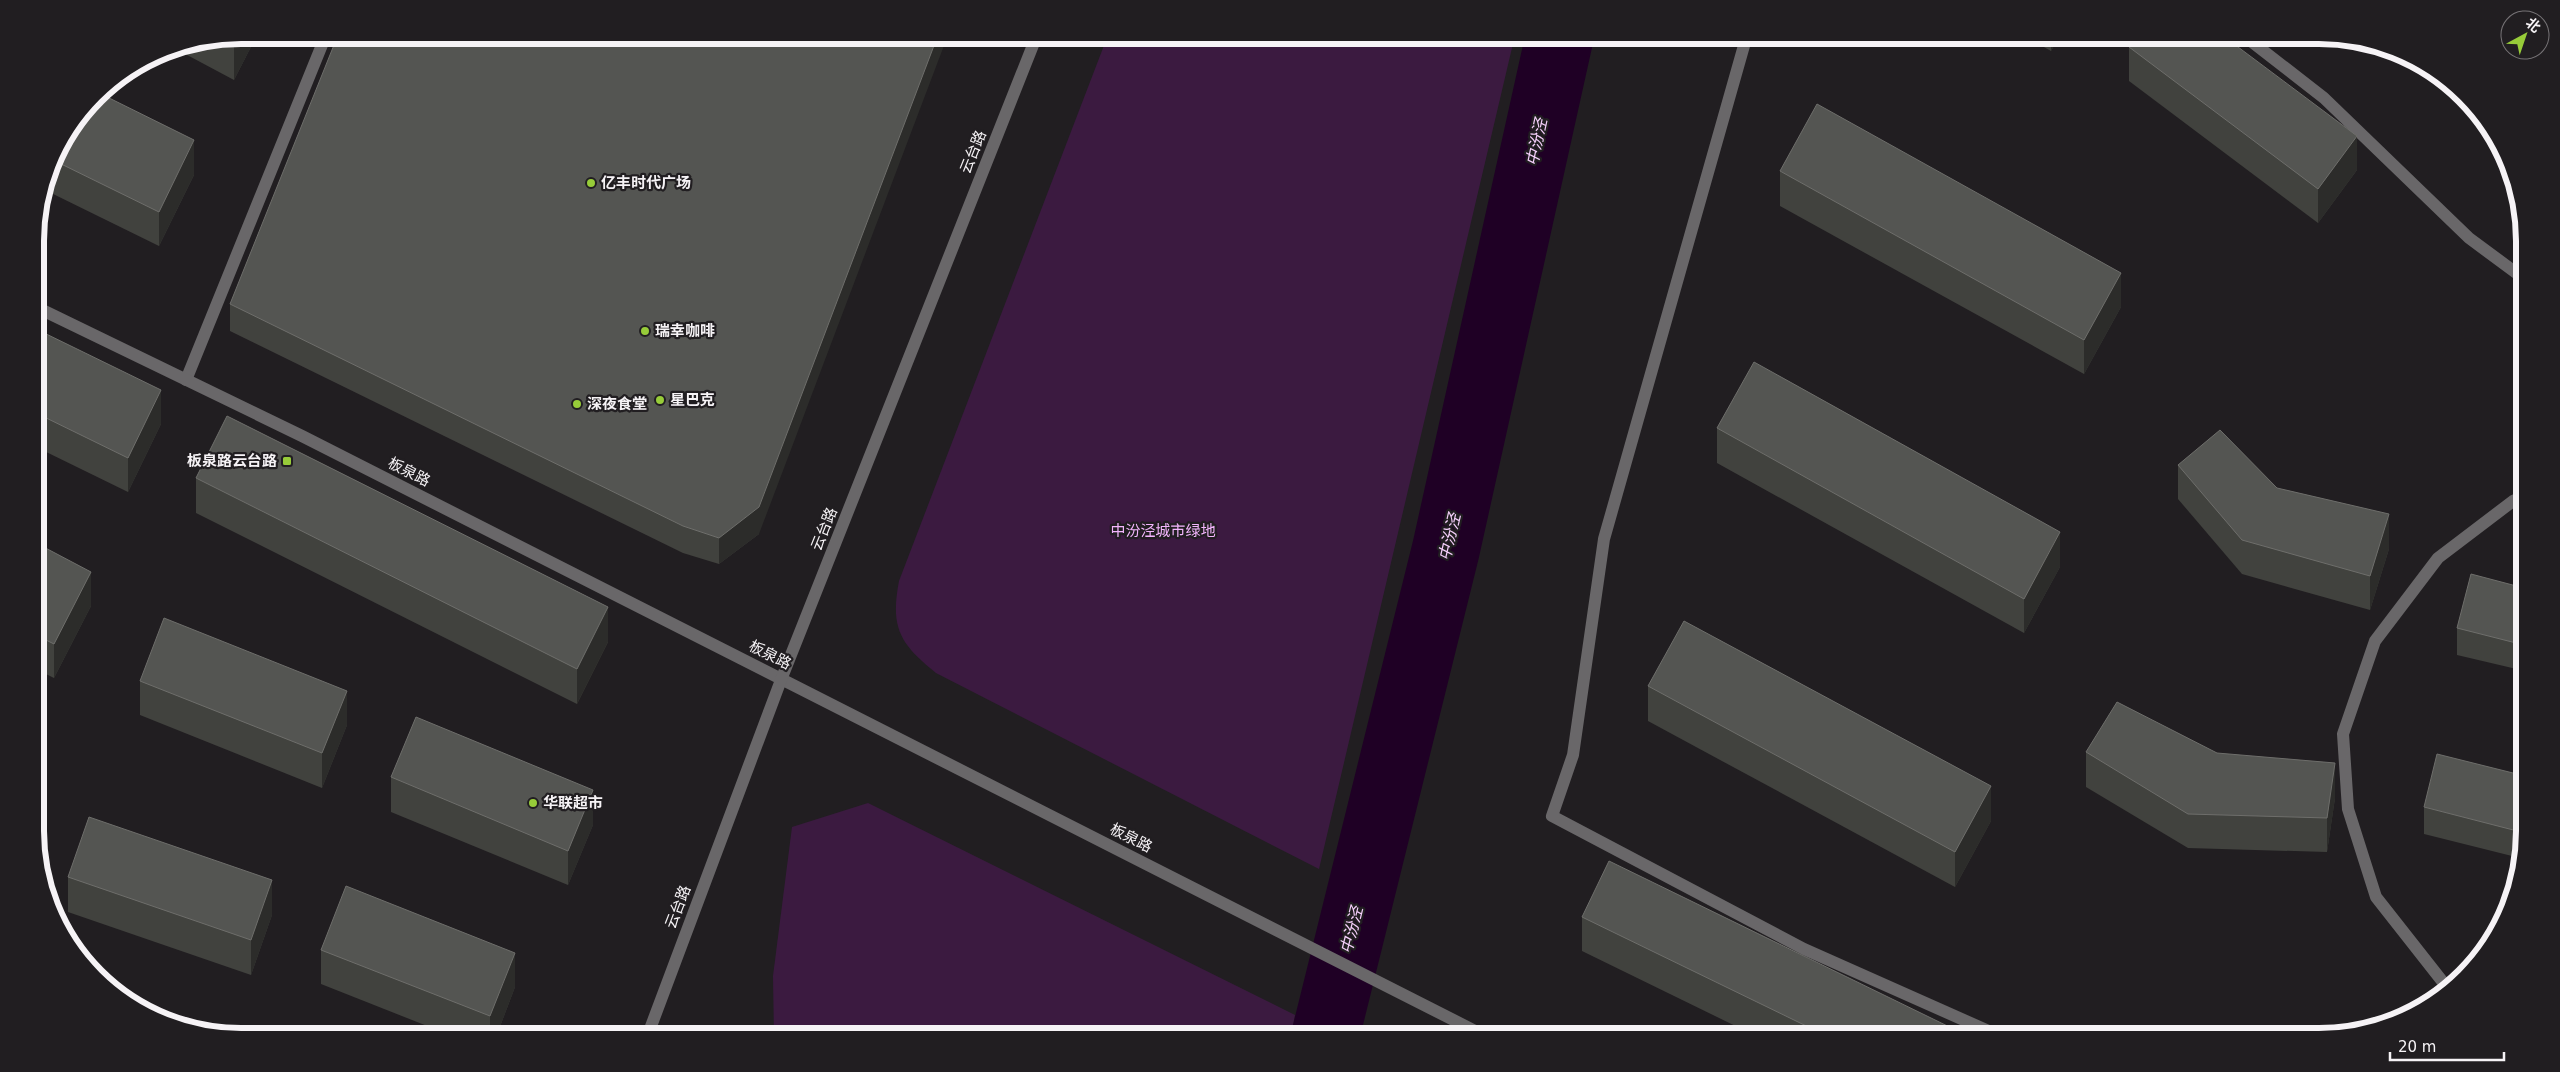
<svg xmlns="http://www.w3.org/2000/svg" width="2560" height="1072" font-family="'DejaVu Sans','Noto Sans SC',sans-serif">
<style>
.green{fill:#3b1a40}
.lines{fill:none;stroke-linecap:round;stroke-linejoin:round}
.river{stroke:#1f0025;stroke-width:68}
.service{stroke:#696769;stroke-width:12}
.minor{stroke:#696769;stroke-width:12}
.tertiary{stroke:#696769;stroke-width:12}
.wall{fill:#41423e}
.shaded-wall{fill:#2c2c2a}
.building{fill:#545552;stroke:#6e6e6b}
.poi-dot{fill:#97cc39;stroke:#211e21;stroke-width:2}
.labels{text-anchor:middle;stroke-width:4.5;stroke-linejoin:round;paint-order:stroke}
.street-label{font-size:15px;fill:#f6f3f6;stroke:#211e21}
.poi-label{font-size:15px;font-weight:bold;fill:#f6f3f6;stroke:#211e21;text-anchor:start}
.park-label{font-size:15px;fill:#f3b5fd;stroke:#211e21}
.water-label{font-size:16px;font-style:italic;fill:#f7d1fd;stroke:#211e21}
.rim{fill:none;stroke:#f6f3f6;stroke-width:6}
</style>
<rect width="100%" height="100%" fill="#211e21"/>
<g class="green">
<path d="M1108 35H1515L1319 869 936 673C900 644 890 628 899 581Z"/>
<path d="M868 803 1295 1015 1291 1037H774L773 976 792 827Z"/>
</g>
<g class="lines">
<path class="river" d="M1325 1037 1446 549 1560 35"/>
<g class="service">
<path d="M1747 35 1604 539 1573 755 1552 816 1804 949 2002 1037"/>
<path d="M2243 35 2324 98 2469 238 2523 278"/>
<path d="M2447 992 2446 986 2376 897 2348 809 2343 734 2375 641 2438 558 2513 501 2524 496"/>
</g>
<path class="minor" d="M186 380 326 35"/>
<g class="tertiary">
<path d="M36 307 302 436 1487 1037"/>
<path d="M647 1037 781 680 1037 35"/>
</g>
</g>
<g class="wall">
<path d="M241 35H257L234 80 174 48Z"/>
<path d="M2023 35H2060L2051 51Z"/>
<path d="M2129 47 2357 170 2318 223 2129 81Z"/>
<path d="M56 150 194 175 159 246 45 190Z"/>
<path d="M1780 171 2121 307 2084 374 1780 206Z"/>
<path d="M230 304 759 534 719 564 683 553 230 331Z"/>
<path d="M36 329 161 424 128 492 36 447Z"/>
<path d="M1717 428 2060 567 2024 633 1717 463Z"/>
<path d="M2178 465 2277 488 2389 549 2370 610 2242 574 2178 499Z"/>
<path d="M196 478 608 642 577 704 196 513Z"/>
<path d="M36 543 91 606 54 678 36 669Z"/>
<path d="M2524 588 2525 671 2457 655V628Z"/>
<path d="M140 681 347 725 322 788 140 715Z"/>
<path d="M1648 686 1991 821 1955 887 1648 721Z"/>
<path d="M2086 752 2217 753 2335 798 2327 852 2188 848 2086 787Z"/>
<path d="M391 777 593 825 568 885 391 812Z"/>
<path d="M2424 807 2525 832 2520 858 2424 834Z"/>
<path d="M68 877 272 915 251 975 68 912Z"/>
<path d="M1582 917 1970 1037H1758L1582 951Z"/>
<path d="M321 950 515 987 496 1037H455L321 984Z"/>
</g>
<g class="shaded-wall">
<path d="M239 35H257L234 80V45Z"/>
<path d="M938 35H948L759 534 719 564V538Z"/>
<path d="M2051 35H2060L2051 51Z"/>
<path d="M2357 136V170L2318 223V189Z"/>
<path d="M194 140V175L159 246V212Z"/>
<path d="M2121 273V307L2084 374V340Z"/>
<path d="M161 390V424L128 492V458Z"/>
<path d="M2389 514V549L2370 610V576Z"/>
<path d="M2060 532V567L2024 633V599Z"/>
<path d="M91 572V606L54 678V644Z"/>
<path d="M608 607V642L577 704V669Z"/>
<path d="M347 691V725L322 788V753Z"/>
<path d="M2335 763V798L2327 852V818Z"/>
<path d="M1991 786V821L1955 887V852Z"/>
<path d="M593 790V825L568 885V851Z"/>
<path d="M272 880V915L251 975V940Z"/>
<path d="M515 953V987L496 1037H490V1016Z"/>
</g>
<g class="building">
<path d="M239 35 234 45 221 39Z"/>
<path d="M338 35H938L759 507 719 538 683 526 230 304Z"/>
<path d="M2137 35H2222L2357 136 2318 189 2129 47Z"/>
<path d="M99 93 194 140 159 212 53 160 56 150Z"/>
<path d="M1817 104 2121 273 2084 340 1780 171Z"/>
<path d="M36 329 161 390 128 458 36 413Z"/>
<path d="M1754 362 2060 532 2024 599 1717 428Z"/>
<path d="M227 416 608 607 577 669 196 478Z"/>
<path d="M2220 430 2277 488 2389 514 2370 576 2242 540 2178 465Z"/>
<path d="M36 543 91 572 54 644 36 635Z"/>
<path d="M2471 574 2524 588V645L2457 628Z"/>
<path d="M164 618 347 691 322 753 140 681Z"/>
<path d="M1684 621 1991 786 1955 852 1648 686Z"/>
<path d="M2117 702 2217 753 2335 763 2327 818 2188 814 2086 752Z"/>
<path d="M416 717 593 790 568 851 391 777Z"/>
<path d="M2437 754 2525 776V833L2424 807Z"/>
<path d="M89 817 272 880 251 940 68 877Z"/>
<path d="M1609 861 1970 1037H1829L1582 917Z"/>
<path d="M346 886 515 953 490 1016 321 950Z"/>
</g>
<g class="poi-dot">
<circle cx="591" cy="183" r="5"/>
<circle cx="645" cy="331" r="5"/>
<circle cx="660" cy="400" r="5"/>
<circle cx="577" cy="404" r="5"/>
<rect x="282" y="456" width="10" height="10" rx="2.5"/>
<circle cx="533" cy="803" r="5"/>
</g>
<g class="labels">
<g class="street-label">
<text transform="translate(973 152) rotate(-68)" y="5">云台路</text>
<text transform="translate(409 472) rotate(27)" y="5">板泉路</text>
<text transform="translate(824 529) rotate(-68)" y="5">云台路</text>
<text transform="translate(770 655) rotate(27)" y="5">板泉路</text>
<text transform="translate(1131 838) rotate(27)" y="5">板泉路</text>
<text transform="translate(678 907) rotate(-69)" y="5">云台路</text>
</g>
<g class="poi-label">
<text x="601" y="188">亿丰时代广场</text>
<text x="655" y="336">瑞幸咖啡</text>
<text x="670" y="405">星巴克</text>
<text x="587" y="409">深夜食堂</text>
<text x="277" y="466" text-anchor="end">板泉路云台路</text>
<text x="543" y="808">华联超市</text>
</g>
<g class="park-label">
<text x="1163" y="536">中汾泾城市绿地</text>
</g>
<g class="water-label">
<text transform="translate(1536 142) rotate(-78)" y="6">中汾泾</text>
<text transform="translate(1449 537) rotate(-77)" y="6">中汾泾</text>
<text transform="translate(1351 930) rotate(-76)" y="6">中汾泾</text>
</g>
</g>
<path d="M0 0H2560V1072H0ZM241 44H2319A197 197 0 0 1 2516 241V831A197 197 0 0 1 2319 1028H241A197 197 0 0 1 44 831V241A197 197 0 0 1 241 44Z" fill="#211e21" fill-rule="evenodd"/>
<path class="rim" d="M241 44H2319A197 197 0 0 1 2516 241V831A197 197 0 0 1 2319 1028H241A197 197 0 0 1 44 831V241A197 197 0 0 1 241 44Z"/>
<g transform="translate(2525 35) rotate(40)"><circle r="24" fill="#211e21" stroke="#767376"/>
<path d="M0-4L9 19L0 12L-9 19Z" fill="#97cc39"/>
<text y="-8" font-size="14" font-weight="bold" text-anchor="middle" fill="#f6f3f6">北</text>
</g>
<path d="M2390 1052v8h114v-8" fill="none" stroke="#f6f3f6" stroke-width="2.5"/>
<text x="2398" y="1052" font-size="15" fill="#f6f3f6" stroke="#211e21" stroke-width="4" paint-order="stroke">20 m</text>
</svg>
